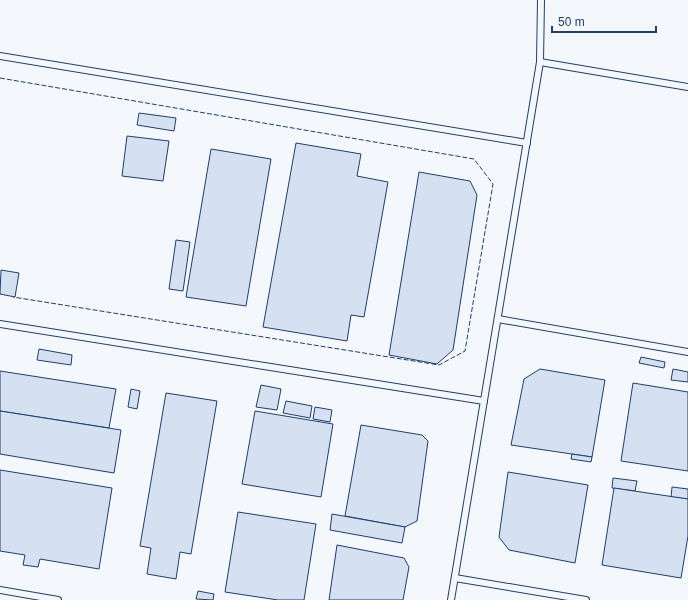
<svg xmlns="http://www.w3.org/2000/svg" width="688" height="600" font-family="Helvetica,sans-serif">
<style>
.building{fill:#d5e0f0;stroke:#1d3f73}
.lines{fill:none;stroke-linecap:round;stroke-linejoin:round}
.service-casing{stroke:#1d3f73;stroke-width:8}
.service{stroke:#f4f7fb;stroke-width:6}
.fence{stroke:#1d3f73;stroke-width:1;stroke-dasharray:5 2;stroke-linecap:butt}
</style>
<rect width="100%" height="100%" fill="#f4f7fb"/>
<g class="building">
<path d="M139 113 176 118 174 131 137 125Z"/>
<path d="M127 136 169 141 163 181 122 176Z"/>
<path d="M296 143 361 154 357 176 388 182 364 317 351 315 347 341 263 327Z"/>
<path d="M211 149 271 159 246 306 186 297Z"/>
<path d="M419 172 470 181 477 195 453 350 437 364 389 355Z"/>
<path d="M176 240 190 242 183 291 169 289Z"/>
<path d="M1 270 19 273 15 297 0 294Z"/>
<path d="M39 349 72 355 71 365 37 360Z"/>
<path d="M641 357 665 362 664 368 639 363Z"/>
<path d="M540 369 605 380 592 457 511 445 524 379Z"/>
<path d="M673 369 688 372V382L671 380Z"/>
<path d="M0 371 116 389 109 428 0 411Z"/>
<path d="M633 383 688 392V471L621 461Z"/>
<path d="M261 385 281 389 277 410 256 407Z"/>
<path d="M131 389 140 391 137 409 128 407Z"/>
<path d="M166 393 217 401 191 554 180 552 176 579 147 574 151 548 140 546Z"/>
<path d="M286 401 312 406 310 418 283 413Z"/>
<path d="M315 407 332 410 330 422 313 419Z"/>
<path d="M0 411 121 430 114 473 0 454Z"/>
<path d="M255 411 333 424 321 497 242 484Z"/>
<path d="M361 425 422 435 428 441 417 521 405 527 345 516Z"/>
<path d="M572 454 592 457 591 462 571 459Z"/>
<path d="M0 470 112 488 99 569 40 559 38 567 23 565 25 555 0 551Z"/>
<path d="M508 472 588 485 575 563 509 550 499 537Z"/>
<path d="M613 478 637 481 635 491 612 488Z"/>
<path d="M672 487 688 489V499L671 497Z"/>
<path d="M614 488 688 499V536L681 578 602 565Z"/>
<path d="M238 512 316 524 304 600H278L225 592Z"/>
<path d="M332 514 405 527 402 543 330 530Z"/>
<path d="M337 545 404 558 409 567 403 600H329Z"/>
<path d="M198 591 214 594 213 600 196 599Z"/>
</g>
<g class="lines">
<defs>
<g id="service">
<path d="M0 56 527 143"/>
<path d="M540 62 688 87"/>
<path d="M498 319 688 352"/>
<path d="M0 324 484 401"/>
<path d="M455 578 586 600"/>
<path d="M0 590 58 600"/>
<path d="M451 600 540 62 541 0"/>
</g>
</defs>
<use href="#service" class="service-casing"/>
<use href="#service" class="service"/>
<path class="fence" d="M0 78 474 159 493 184 465 351 439 365 13 297"/>
</g>
<path d="M552 26v6h104v-6" fill="none" stroke="#1d3f73" stroke-width="2"/>
<text x="558" y="26" font-size="12" fill="#1d3f73" stroke="#f4f7fb" stroke-width="3" paint-order="stroke">50 m</text>
</svg>
